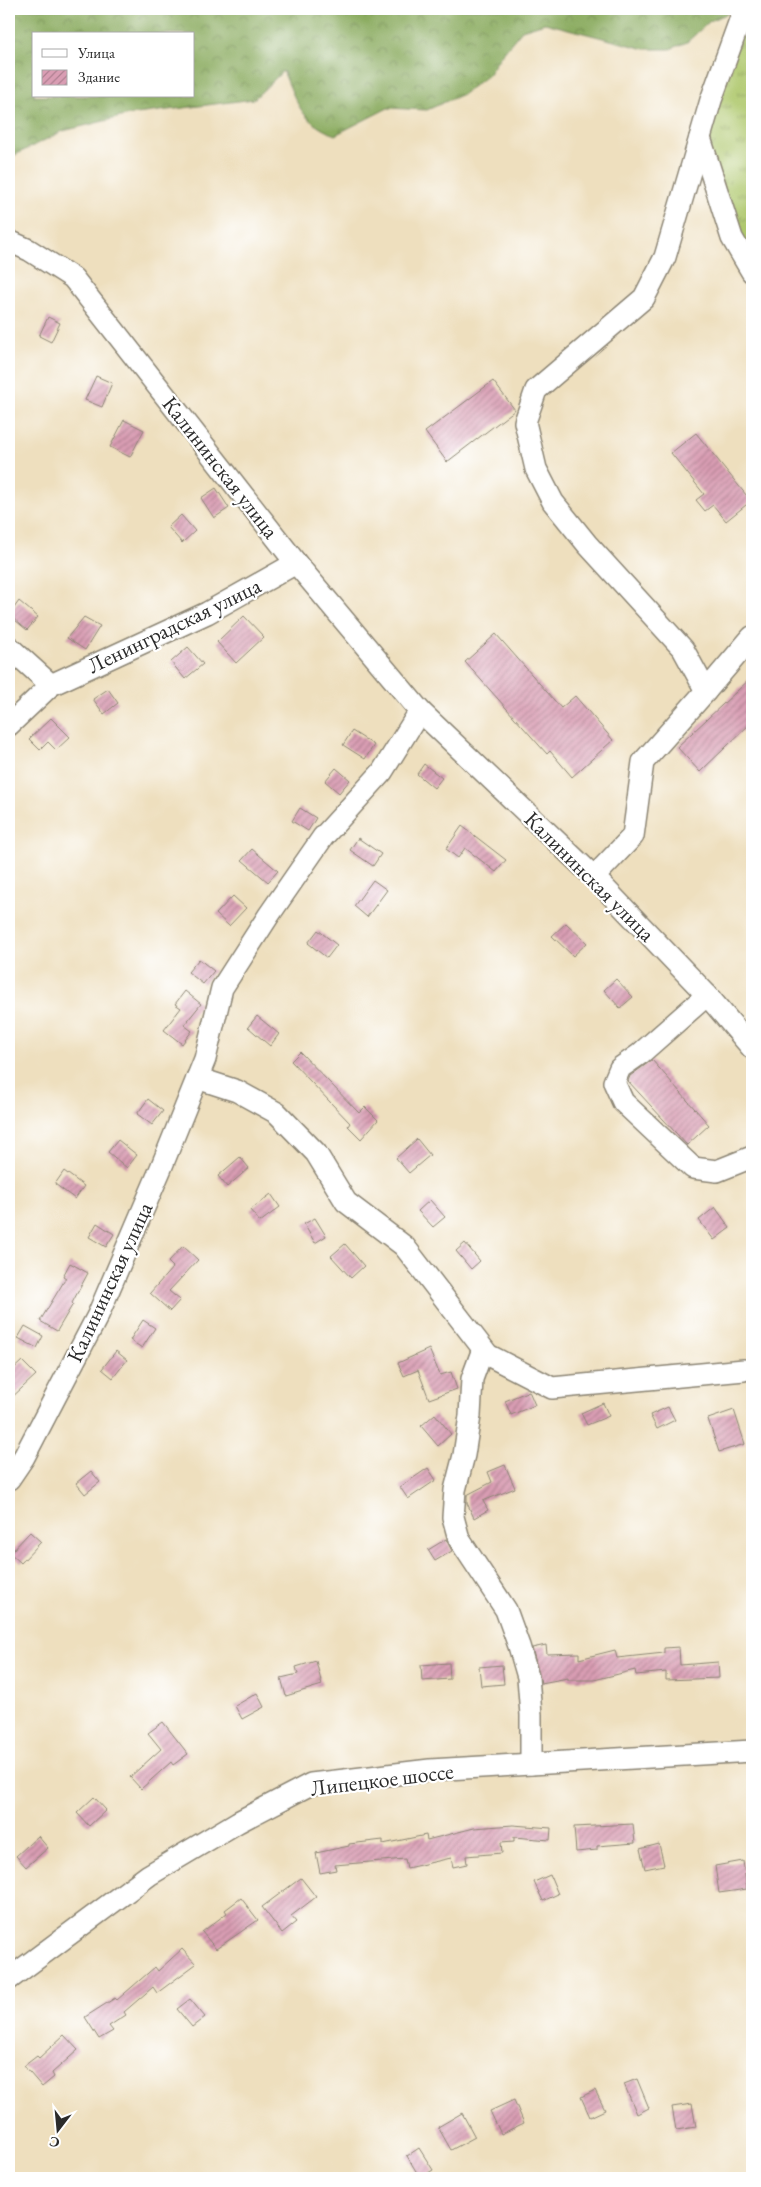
<svg xmlns="http://www.w3.org/2000/svg" width="761" height="2187" font-family="'EB Garamond',serif">
<style>
.grass{fill:url(#grass-tufts);stroke:#6d7a4c}
.forest{fill:url(#forest-crowns);stroke:#5b6c46;fill-rule:evenodd}
.building{fill:url(#building-hatch)}
.lines{fill:none;stroke-linecap:round;stroke-linejoin:round}
.minor-casing{stroke:#8c8574;stroke-width:24}
.minor{stroke:#fff;stroke-width:21}
.labels{text-anchor:middle;stroke-width:4.5;stroke-linejoin:round;paint-order:stroke}
.street-label{font-size:22px;fill:#2b2b2b;stroke:#fff}
</style>
<defs>
<pattern id="grass-tufts" width="24" height="20" patternUnits="userSpaceOnUse" patternTransform="scale(1.25)"><rect width="24" height="20" fill="#afc86d"/><path d="M3 7l-1-3M5 7V3M7 7l1-3M15 17l-1-3M17 17v-4M19 17l1-3" fill="none" stroke="#8fa35a"/></pattern>
<pattern id="forest-crowns" width="20" height="18" patternUnits="userSpaceOnUse" patternTransform="scale(1.25)"><rect width="20" height="18" fill="#8bac60"/><path d="M2 6a3 3 0 1 1 6 0M12 15a3 3 0 1 1 6 0" fill="none" stroke="#728c4f"/></pattern>
<pattern id="building-hatch" width="6" height="6" patternUnits="userSpaceOnUse" patternTransform="scale(1.25)"><rect width="6" height="6" fill="#d99db3"/><path d="M-1 1l2-2M0 6l6-6M5 7l2-2" fill="none" stroke="#b08092"/></pattern>
</defs>
<rect width="100%" height="100%" fill="#fff"/>
<filter id="ink" filterUnits="userSpaceOnUse"><feTurbulence type="fractalNoise" baseFrequency=".02" numOctaves="2"/><feDisplacementMap in="SourceGraphic" scale="10" xChannelSelector="R" yChannelSelector="G"/><feConvolveMatrix kernelMatrix="1 2 1 2 8 2 1 2 1" color-interpolation-filters="sRGB"/></filter>
<filter id="wash" filterUnits="userSpaceOnUse"><feTurbulence type="fractalNoise" baseFrequency=".0096" numOctaves="4" result="noise"/><feDisplacementMap in="SourceGraphic" scale="20" xChannelSelector="R" yChannelSelector="G"/><feGaussianBlur stdDeviation="1.12" result="paint"/><feColorMatrix in="noise" values="0 0 0 0 0 0 0 0 0 0 0 0 0 0 0 0 0 1.4 0 .05"/><feComposite in="paint" operator="in"/></filter>
<g filter="url(#wash)">
<rect width="100%" height="100%" fill="#eedfbe"/>
<path class="grass" d="M752 9V272L700 138Z"/>
<path class="forest" d="M9 9H738L710 21 687 42 670 49H645L545 23 522 30 502 54 488 75 463 94 427 110 388 108 335 135C301 122 297 103 283 71L254 99 129 115 63 131 9 158ZM34 34H194V96H34Z"/>
<g id="blocks">
<g class="building">
<path d="M48 317 60 323 51 342 39 336Z"/>
<path d="M96 376 112 383 102 407 85 400Z"/>
<path d="M493 381 515 410 447 462 425 432Z"/>
<path d="M124 420 144 430 130 457 110 447Z"/>
<path d="M696 433 751 501 726 521 713 505 705 511 696 500 704 494 671 453Z"/>
<path d="M216 488 229 508 214 518 201 498Z"/>
<path d="M181 515 195 531 182 543 168 527Z"/>
<path d="M19 601 38 617 27 630 9 615Z"/>
<path d="M244 616 264 637 236 663 217 642Z"/>
<path d="M84 617 100 626 85 650 67 638Z"/>
<path d="M496 634 561 708 575 696 613 740 572 777 550 751 547 754 465 662Z"/>
<path d="M188 647 203 664 185 679 171 662Z"/>
<path d="M752 677V722L700 772 677 747Z"/>
<path d="M108 689 118 703 104 714 93 699Z"/>
<path d="M51 718 70 737 56 750 48 742 40 750 29 739Z"/>
<path d="M352 731 374 745 365 759 343 745Z"/>
<path d="M424 764 442 778 434 788 417 774Z"/>
<path d="M336 768 350 780 339 793 325 781Z"/>
<path d="M300 808 316 818 308 831 292 821Z"/>
<path d="M462 826 506 860 496 872 465 848 458 858 446 849Z"/>
<path d="M358 838 381 854 373 866 350 850Z"/>
<path d="M252 849 278 871 268 882 242 860Z"/>
<path d="M373 880 387 890 367 917 354 906Z"/>
<path d="M233 896 246 908 229 926 216 914Z"/>
<path d="M566 923 587 943 573 956 552 936Z"/>
<path d="M318 930 337 945 327 958 308 943Z"/>
<path d="M199 959 214 971 203 984 188 972Z"/>
<path d="M616 979 633 997 620 1008 604 990Z"/>
<path d="M185 991 201 1004 184 1025 192 1031 182 1044 164 1030 181 1008 175 1004Z"/>
<path d="M257 1016 279 1034 270 1046 248 1027Z"/>
<path d="M300 1052 359 1113 365 1107 378 1120 361 1139 348 1126 350 1123 291 1061Z"/>
<path d="M652 1060 709 1125 687 1145 628 1081 630 1076Z"/>
<path d="M148 1099 163 1111 152 1125 137 1114Z"/>
<path d="M417 1139 430 1155 409 1173 396 1158Z"/>
<path d="M118 1140 137 1155 127 1168 108 1152Z"/>
<path d="M240 1157 249 1168 227 1187 218 1176Z"/>
<path d="M64 1171 84 1186 75 1199 55 1184Z"/>
<path d="M271 1194 280 1207 260 1222 250 1210Z"/>
<path d="M430 1200 445 1217 433 1227 418 1211Z"/>
<path d="M715 1207 730 1228 714 1240 699 1220Z"/>
<path d="M315 1218 326 1236 315 1243 304 1224Z"/>
<path d="M97 1223 114 1234 106 1247 89 1237Z"/>
<path d="M465 1243 480 1261 471 1269 456 1251Z"/>
<path d="M345 1244 364 1266 351 1278 331 1256Z"/>
<path d="M183 1246 198 1260 169 1291 180 1300 170 1311 150 1293 173 1267 168 1262Z"/>
<path d="M70 1263 88 1273 72 1303 73 1304 57 1331 40 1321 66 1278 63 1276Z"/>
<path d="M143 1320 155 1328 142 1348 130 1340Z"/>
<path d="M25 1326 43 1336 37 1348 18 1338Z"/>
<path d="M429 1349 440 1375 451 1372 457 1389 429 1399 418 1370 404 1376 398 1363Z"/>
<path d="M116 1351 127 1360 113 1378 102 1369Z"/>
<path d="M22 1361 36 1375 9 1400V1373Z"/>
<path d="M529 1391 535 1405 511 1415 505 1401Z"/>
<path d="M603 1403 609 1416 587 1425 581 1413Z"/>
<path d="M668 1407 675 1420 657 1429 650 1415Z"/>
<path d="M734 1410 745 1444 719 1452 708 1419Z"/>
<path d="M435 1414 451 1434 438 1446 421 1426Z"/>
<path d="M505 1465 515 1488 483 1501 488 1510 474 1518 467 1503V1495L492 1482 488 1472Z"/>
<path d="M428 1468 436 1480 408 1499 400 1487Z"/>
<path d="M91 1471 100 1482 85 1494 76 1483Z"/>
<path d="M30 1532 41 1542 21 1563 10 1553Z"/>
<path d="M446 1539 452 1551 435 1561 428 1550Z"/>
<path d="M546 1645 547 1654 579 1653V1659L615 1650 617 1658 664 1653V1648L679 1647 680 1665 718 1662 719 1678 666 1680V1672L636 1675 635 1670 594 1680H568V1678L541 1683 532 1648Z"/>
<path d="M316 1661 322 1685 286 1696 281 1678 298 1674 296 1667Z"/>
<path d="M449 1663 450 1679 422 1681 421 1665Z"/>
<path d="M502 1665 504 1684 481 1686 479 1667Z"/>
<path d="M257 1693 264 1707 242 1719 235 1706Z"/>
<path d="M163 1722 188 1754 173 1765 171 1762 141 1789 130 1777 161 1749 148 1733Z"/>
<path d="M94 1797 106 1810 89 1826 77 1813Z"/>
<path d="M633 1824 635 1843 597 1846V1850L576 1852 574 1827Z"/>
<path d="M513 1825 551 1828 550 1840 514 1837V1841L501 1842 502 1853 466 1856 467 1864 453 1867 451 1858 407 1868 405 1859 335 1865 336 1870 320 1873 316 1853 349 1846V1844L383 1840V1844L426 1835 427 1840 474 1828Z"/>
<path d="M38 1836 48 1848 26 1867 16 1856Z"/>
<path d="M659 1844 664 1865 645 1869 640 1849Z"/>
<path d="M743 1861 747 1889 719 1893 715 1866Z"/>
<path d="M550 1875 558 1894 543 1901 534 1882Z"/>
<path d="M301 1878 316 1897 291 1916 296 1922 282 1933 262 1907Z"/>
<path d="M241 1898 258 1920 216 1949 202 1932 227 1913 225 1910Z"/>
<path d="M182 1949 196 1964 157 1993 153 1987 124 2012 126 2015 109 2026 113 2031 99 2039 85 2017 115 1998 117 2000 155 1967 158 1971Z"/>
<path d="M190 1999 205 2017 192 2027 177 2009Z"/>
<path d="M64 2035 78 2050 52 2073 54 2077 42 2087 24 2066 37 2056 39 2058Z"/>
<path d="M637 2079 649 2108 637 2114 624 2084Z"/>
<path d="M595 2090 605 2110 590 2117 581 2097Z"/>
<path d="M514 2100 524 2123 501 2134 490 2111Z"/>
<path d="M692 2104 696 2127 676 2130 672 2107Z"/>
<path d="M462 2113 475 2137 451 2150 438 2127Z"/>
<path d="M419 2148 433 2170 420 2178 407 2156Z"/>
</g>
</g>
</g>
<g filter="url(#ink)">
<use href="#blocks" fill-opacity="0" stroke="#8c8574" stroke-width="1"/>
<g class="lines">
<defs>
<g id="minor">
<path d="M700 138 732 238 752 272"/>
<path d="M9 241 29 250 73 278 296 563 420 711 594 877 707 995 752 1048"/>
<path d="M9 647 51 685"/>
<path d="M706 691 752 637"/>
<path d="M9 725 51 685 207 613 296 563"/>
<path d="M594 877 633 836 643 762 706 691 683 649 587 544 553 502 536 469 525 422 536 390 644 298 665 257 711 100 744 9"/>
<path d="M707 995 640 1054 620 1068 614 1082 623 1102 693 1168 717 1171 752 1157"/>
<path d="M197 1078 237 1091 277 1113 316 1153 346 1202 404 1246 488 1355 552 1388 744 1370"/>
<path d="M483 1349 472 1379 470 1416 464 1455 455 1490 453 1517 459 1539 506 1610 519 1646 528 1677 531 1715V1764"/>
<path d="M9 1479 24 1457 98 1315 161 1168 205 1059 222 988 269 915 323 837 382 772 420 711"/>
<path d="M9 1979 149 1875 238 1822 311 1784 430 1770 752 1751"/>
</g>
</defs>
<use href="#minor" class="minor-casing"/>
<use href="#minor" class="minor"/>
</g>
</g>
<g class="labels">
<g class="street-label">
<text transform="translate(221 467) rotate(52)" y="8">Калининская улица</text>
<text transform="translate(174 625) rotate(-26)" y="8">Ленинградская улица</text>
<text transform="translate(590 876) rotate(45)" y="8">Калининская улица</text>
<text transform="translate(109 1282) rotate(-65)" y="8">Калининская улица</text>
<text transform="translate(382 1779) rotate(-7)" y="8">Липецкое шоссе</text>
</g>
</g>
<rect width="761" height="2187" fill="none" stroke="#fff" stroke-width="30"/>
<rect x="32" y="32" width="162" height="65" fill="#ffffff" stroke="#aaaaaa"/>
<rect x="42" y="49" width="25" height="8" fill="#ffffff" stroke="#aaaaaa"/>
<text x="78" y="58" font-size="15" fill="#2b2b2b">Улица</text>
<rect x="42" y="70" width="25" height="15" fill="url(#building-hatch)" stroke="#aaaaaa"/>
<text x="78" y="82" font-size="15" fill="#2b2b2b">Здание</text>
<g transform="translate(58 2130) rotate(196)" stroke="#ffffff" stroke-width="4" paint-order="stroke">
<path d="M0-4L9 19L0 12L-9 19Z" fill="#2b2b2b"/>
<text y="-8" font-size="14" font-weight="bold" text-anchor="middle" fill="#2b2b2b">С</text>
</g>
</svg>
